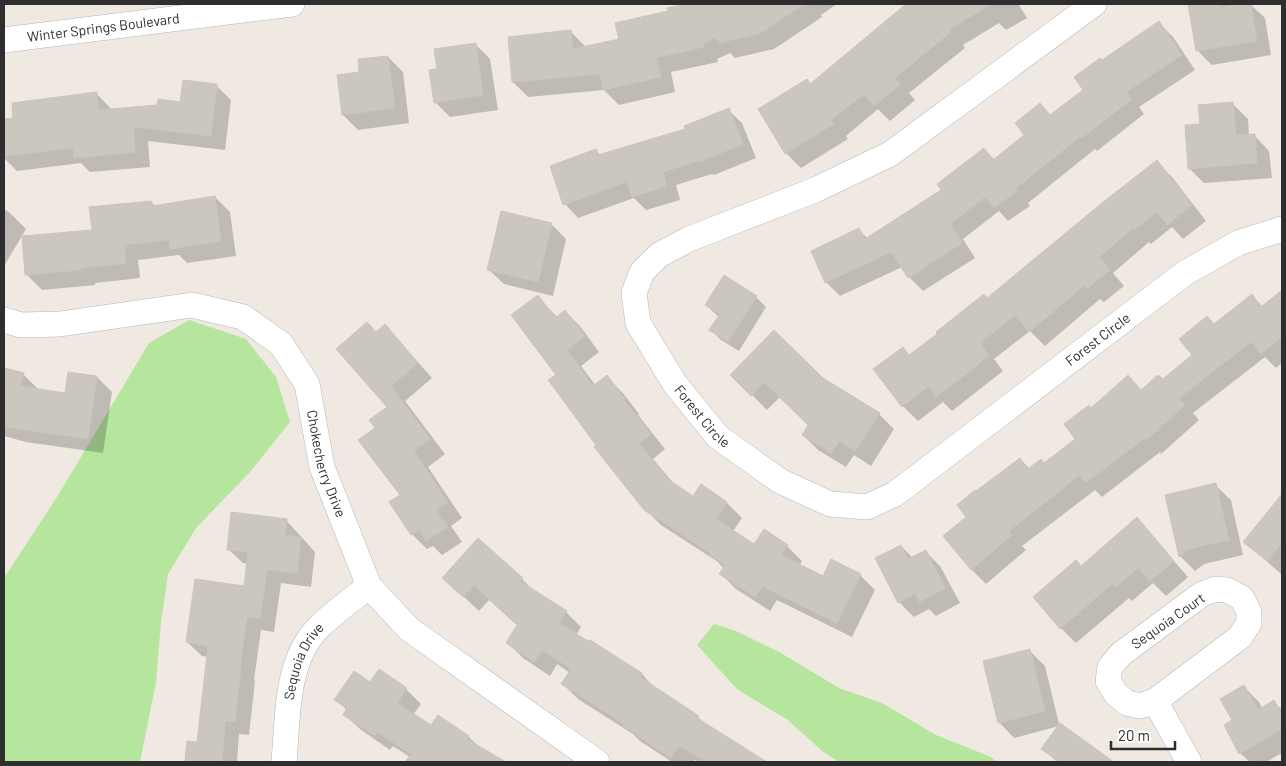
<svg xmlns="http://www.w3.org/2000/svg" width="1286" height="766" font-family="Barlow,sans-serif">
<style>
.green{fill:#b6e59e}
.shadow{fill:#0003}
.building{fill:#cbc7bf;stroke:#cbc5ba}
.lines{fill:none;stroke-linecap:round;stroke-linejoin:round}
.minor-casing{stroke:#b4b7c1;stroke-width:26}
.minor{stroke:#fff;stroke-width:25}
.labels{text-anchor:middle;stroke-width:4;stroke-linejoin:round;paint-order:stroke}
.street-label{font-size:14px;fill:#2e2e2e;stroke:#fff}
</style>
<rect width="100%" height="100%" fill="#efe9e1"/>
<g class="green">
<path d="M189 320 246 339 276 377 290 422 250 472 196 528 168 574 161 622 156 682 140 762H4V578L57 497 149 343Z"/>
<path d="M714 624 736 631 781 653 839 688 882 703 936 735 991 757 997 762H839L822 751 788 720 738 690 697 645Z"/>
</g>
<g class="shadow">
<path d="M692 4H726L730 8 736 4H837L821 15 822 17 774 49 735 58 730 53 717 59 718 62 671 72 675 92 619 105 604 90 528 97 513 82 571 32 586 47 621 40 669 12V9Z"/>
<path d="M908 4H1021L1019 5 1027 18 1006 30 999 23 963 45 965 48 909 93 915 100 890 121 878 109 846 136 848 139 801 168 786 153 810 85Z"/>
<path d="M1189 4H1230L1231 6 1250 4 1265 18 1271 55 1212 65 1197 50Z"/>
<path d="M1159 23 1173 37 1195 70 1139 107 1144 114 1097 151 1095 149 1028 203 1030 206 1008 221 999 211 963 239 975 258 923 291 909 277 902 267 840 296 826 282 859 230 868 239 943 190 984 150 995 160 1026 135 1040 104 1051 116 1085 90 1102 62Z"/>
<path d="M475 44 490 59 498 110 450 117 435 102 438 70Z"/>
<path d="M388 57 403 72 409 123 358 130 343 115 360 73Z"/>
<path d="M216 85 231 100 225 150 148 141 150 167 90 172 81 163 17 171 4 158V120L15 119 96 93 112 110 181 103Z"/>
<path d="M1233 104 1248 119 1249 136 1254 135 1269 151 1272 178 1204 183 1189 168 1201 125Z"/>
<path d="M728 110 742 123 756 158 714 175 712 174 676 185 680 200 646 210 634 198 578 218 565 204 596 150 601 156 687 130Z"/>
<path d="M1157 162 1172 177 1206 221 1183 239 1172 227 1151 244 1149 242 1113 273 1124 286 1104 302 1100 299 1045 346 1030 331 994 359 1003 371 952 411 943 402 918 421 903 406 910 356 988 300Z"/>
<path d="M215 197 230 212 236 256 187 263 179 255 138 260 140 278 95 283V285L42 290 26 274 93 232 151 202 155 206Z"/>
<path d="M4 209 11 214 26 229 4 266Z"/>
<path d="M551 224 566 239 553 296 504 284 488 269Z"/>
<path d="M1282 291V363L1276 368 1265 357 1193 413 1199 420 1161 454 1160 452 1102 497 1095 490 1022 546 1026 550 986 584 972 570 944 537 968 517 976 493 1020 459 1030 469 1045 464 1077 439 1091 410 1128 377 1142 391 1163 381 1193 355 1215 325 1252 296 1263 307Z"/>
<path d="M538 297 557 317 565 311 580 326 599 352 581 366 596 386 607 377 622 392 639 414 638 415 665 449 653 459 675 485 693 498 701 486 727 503 742 518 733 531 754 546H787L802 561 799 566 823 578 860 575 875 590 852 637 777 600 770 611 736 589 721 574 724 569 718 562 661 525 645 509 598 445 557 375Z"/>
<path d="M756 297 766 307 739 351 721 340 711 330 719 317 706 305Z"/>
<path d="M385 325 432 378 405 401 445 454 428 467 462 518 451 526 462 542 442 555 433 546 427 549 412 534 390 502 401 495 377 428 388 407 376 333Z"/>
<path d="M4 369 23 374 38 389 66 394 69 373 97 377 112 392 103 453 26 442 4 436Z"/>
<path d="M732 375 823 379 879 414 894 429 871 466 854 455 846 467 818 450 803 435 809 425 780 397 767 410Z"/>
<path d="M1215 485 1231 500 1243 555 1204 564 1195 571 1180 556 1166 496Z"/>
<path d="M1282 496V575L1245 542Z"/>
<path d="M1137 519 1188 577 1166 596 1153 583 1132 601 1129 598 1076 643 1061 628 1081 567Z"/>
<path d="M286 520 315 552 311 587 281 583 274 632 261 630 254 680 255 681 249 735 239 734 237 762H187L188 743H198L208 657 202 656 187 642 245 587 248 564 243 563 228 549Z"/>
<path d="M901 546 913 558 925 551 940 566 960 603 936 616 929 609 914 617 899 602Z"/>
<path d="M444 578 522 579 533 590 566 612 581 627 576 635 589 643 590 641 642 674 656 690 698 717 705 724 765 762H699L695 760 693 762H672L640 741 633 734 578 699 563 684 570 673 557 664 550 676 523 658 508 643 518 626 489 600 479 611Z"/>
<path d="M1030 651 1045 666 1059 724 1109 762H1057L1043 748 1059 726 1014 738 999 722Z"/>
<path d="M371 683 406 689 421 704 413 715 432 727 438 717 469 737 480 748 503 762H407L410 757 393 746 390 750 360 729 344 714 347 710 336 700Z"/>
<path d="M1244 687 1259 702 1262 708 1274 702 1282 710V753L1266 762H1250L1240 753 1234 721Z"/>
</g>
<g class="building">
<path d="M686 4H804L759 34 719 43 715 37 703 44 704 47 656 58 661 77 603 90 600 74 512 82 508 37 571 30 573 49 619 39 615 23 668 11 667 8Z"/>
<path d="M906 4H991L949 30 951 32 895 78 900 85 874 106 864 94 831 120 834 124 785 154 758 109 807 79 810 84Z"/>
<path d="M1188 4H1219L1220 7 1251 4 1257 41 1196 51Z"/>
<path d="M1159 21 1182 55 1126 92 1132 99 1082 138 1081 136 1015 189 1017 191 994 208 985 197 950 224 962 243 908 278 891 252 825 283 811 251 859 228 865 239 941 190 937 184 984 148 993 160 1024 135 1015 123 1040 103 1050 115 1083 90 1074 77 1100 58 1102 60Z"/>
<path d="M476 43 483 95 434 103 429 70 437 69 434 49Z"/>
<path d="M388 56 395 108 342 115 337 75 359 72 358 59Z"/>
<path d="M183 80 217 84 211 136 134 127 135 152 74 158 73 148 4 156V119L13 118 12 103 97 92 98 110 157 105 158 99 180 102Z"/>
<path d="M1233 102 1236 135 1255 134 1257 163 1188 169 1185 125 1200 124 1198 105Z"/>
<path d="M729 108 743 144 699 162 698 161 663 172 667 186 632 197 627 182 563 205 550 166 596 149 598 155 685 129 684 126Z"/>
<path d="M1157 160 1192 205 1167 225 1157 212 1135 229 1133 228 1099 257 1110 270 1088 288 1085 285 1029 332 1015 315 980 343 989 355 958 381 936 397 929 386 902 407 873 369 903 347 909 355 937 334 936 332 984 294 987 298 1102 203Z"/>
<path d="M215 196 221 241 170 249 169 240 124 245 126 263 81 268V270L25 275 22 236 92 230 89 207 151 201 152 206Z"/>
<path d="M501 211 552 223 538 282 487 270Z"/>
<path d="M724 275 757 296 728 342 709 330 720 314 705 305Z"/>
<path d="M1282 290V337L1261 354 1251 342 1179 398 1185 405 1146 440 1145 438 1086 483 1080 475 1009 531 1012 535 971 570 943 536 966 517 957 505 975 490 976 491 1020 458 1028 469 1041 459 1044 463 1075 439 1064 424 1089 405 1091 408 1128 375 1141 390 1158 375 1163 379 1192 355 1179 339 1207 316 1214 324 1252 294 1261 307Z"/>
<path d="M538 295 555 318 565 310 585 336 567 350 593 386 607 375 625 399 624 400 651 434 639 443 669 480 693 496 701 484 727 502 716 519 754 544 764 529 788 545 781 555 823 576 831 559 861 574 837 623 762 586 755 597 719 574 725 565 709 555 710 553 644 510 594 447 596 445 548 380 556 375 511 315Z"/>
<path d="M367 322 376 332 385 324 418 363 391 386 430 439 414 451 448 502 436 510 448 527 426 541 419 530 411 535 389 502 400 495 358 440 375 428 369 420 387 407 336 349Z"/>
<path d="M774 330 823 378 880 413 855 451 839 441 831 453 802 435 808 425 764 382 751 396 730 375Z"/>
<path d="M4 368 24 373 20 386 65 393 68 372 97 376 88 439 4 427Z"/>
<path d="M1216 483 1229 540 1188 549 1179 557 1165 495Z"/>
<path d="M1282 494V543L1267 561 1243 542Z"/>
<path d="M231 512 287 519 285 535 301 537 297 573 267 570 260 618 247 617 240 666H241L235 722 225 721 222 762H185L187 741 197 742 208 646 186 642 195 579 244 586 248 552 227 550Z"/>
<path d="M1137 517 1174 561 1150 581 1138 568 1116 587 1113 583 1060 629 1033 597 1076 560 1081 566Z"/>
<path d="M478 538 523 578 520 581 567 611 559 623 588 641 590 640 642 673 640 677 699 716 697 718 767 762H706L679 746 671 758 623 726 624 724 561 684 571 669 542 650 534 662 506 643 517 625 474 585 463 597 442 578Z"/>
<path d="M901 545 908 559 926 550 945 588 919 602 915 593 898 603 875 558Z"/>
<path d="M1030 649 1045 711 998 723 983 661Z"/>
<path d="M379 669 407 688 397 703 431 725 438 715 469 736 467 739 506 762H405L411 754 377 732 375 736 343 715 347 708 334 700 354 671 370 682Z"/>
<path d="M1244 685 1258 710 1274 700 1282 715V729L1239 754 1224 725 1232 720 1220 699Z"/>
<path d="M1060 723 1114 762H1060L1041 749Z"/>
</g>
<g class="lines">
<defs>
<g id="minor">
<path id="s1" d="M1094 4 890 154 815 190 689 239 659 255 642 272 634 293 638 323 675 384 718 437 780 481 830 504 867 507 895 494 1185 273 1238 243 1282 229"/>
<path id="s2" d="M4 40 292 4"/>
<path id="s3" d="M4 320 21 325 60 324 192 305 243 317 281 344 307 384 322 467 369 586 409 629 597 762"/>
<path d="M1216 589 1227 590 1242 598 1249 612V623L1240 637 1155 701 1140 706 1127 703 1116 694 1108 681 1110 667 1121 654 1202 594Z"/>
<path d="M1155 701 1189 762"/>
<path id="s4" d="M284 762C288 718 285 661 319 627 334 612 353 599 369 586"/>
</g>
</defs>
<use href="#minor" class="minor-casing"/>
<use href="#minor" class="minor"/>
</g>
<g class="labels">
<g class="street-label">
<text dy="5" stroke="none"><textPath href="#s2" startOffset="100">Winter Springs Boulevard</textPath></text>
<text dy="5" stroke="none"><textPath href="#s1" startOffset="1176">Forest Circle</textPath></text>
<text dy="5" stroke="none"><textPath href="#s1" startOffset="696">Forest Circle</textPath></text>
<text dy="5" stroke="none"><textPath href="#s3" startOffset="419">Chokecherry Drive</textPath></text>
<text transform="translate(1168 621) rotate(-35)" y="5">Sequoia Court</text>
<text dy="5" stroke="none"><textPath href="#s4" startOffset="104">Sequoia Drive</textPath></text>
</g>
</g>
<rect width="1286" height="766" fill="none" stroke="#2e2e2e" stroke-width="10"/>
<path d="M1111 741v8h64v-8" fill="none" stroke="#2e2e2e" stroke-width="2.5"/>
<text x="1118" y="741" font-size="15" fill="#2e2e2e" stroke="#ffffff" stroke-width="4" paint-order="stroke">20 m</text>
</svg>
